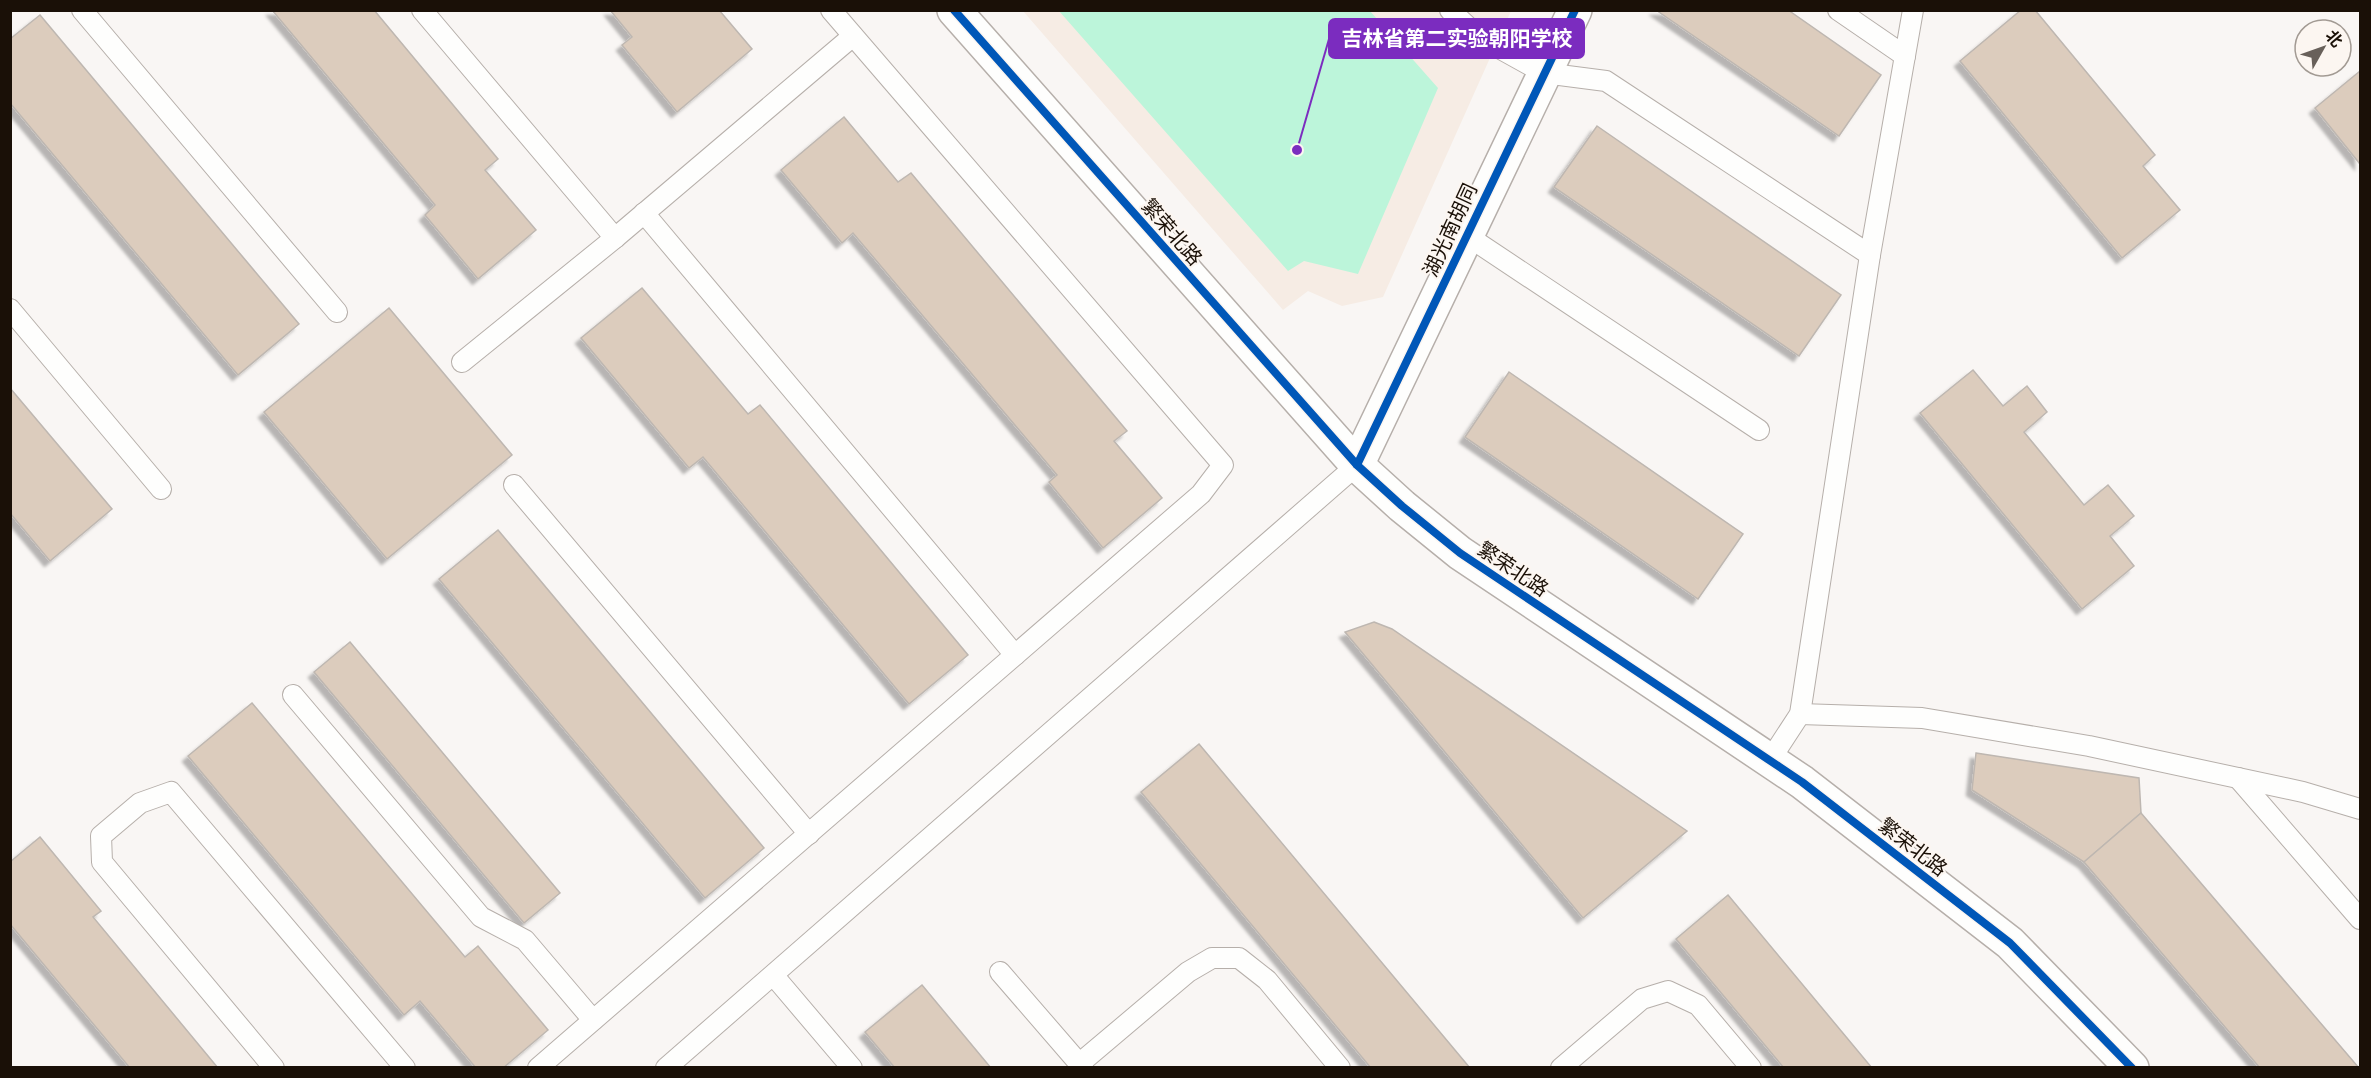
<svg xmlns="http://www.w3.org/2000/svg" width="2371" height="1078" font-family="Overpass,'Noto Sans SC',sans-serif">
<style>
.built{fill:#f6ece4}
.green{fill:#bcf5da}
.building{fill:#dcccbd;stroke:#beb7b1;stroke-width:1.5;filter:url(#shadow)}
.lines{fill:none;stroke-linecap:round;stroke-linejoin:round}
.lane-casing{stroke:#b6afaa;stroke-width:22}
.street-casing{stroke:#b6afaa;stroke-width:36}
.secondary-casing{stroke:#b6afaa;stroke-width:36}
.lane{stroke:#fefefd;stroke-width:20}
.street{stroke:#fefefd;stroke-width:33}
.secondary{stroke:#fefefd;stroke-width:33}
.cycleway-casing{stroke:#fcf6f1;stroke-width:11}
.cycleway{stroke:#0057b8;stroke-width:8}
.labels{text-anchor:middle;stroke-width:4.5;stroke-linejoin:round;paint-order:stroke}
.street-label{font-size:20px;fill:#1a1007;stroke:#fcf6f1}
.leader{fill:none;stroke:#7b2cbf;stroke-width:2}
.callout-dot{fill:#7b2cbf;stroke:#fcf6f1;stroke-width:2}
.callout{fill:#7b2cbf;stroke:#7b2cbf;stroke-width:2}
.callout-label{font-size:21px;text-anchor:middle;font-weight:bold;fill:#fff}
</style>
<defs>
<filter id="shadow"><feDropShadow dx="-5.5" dy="5.5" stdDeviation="1.5" flood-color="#0004"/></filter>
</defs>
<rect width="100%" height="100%" fill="#f9f6f4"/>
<path class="built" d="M1023 11H1511L1383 297 1342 306 1308 291 1283 310Z"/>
<path class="green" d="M1059 11H1370L1438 88 1358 274 1304 261 1288 271Z"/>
<g class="building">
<path d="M272 10H374L498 159 485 170 536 230 478 279 425 215 435 205Z"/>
<path d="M610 10H719L752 49 677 112 622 45 632 37Z"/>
<path d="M1656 10H1788L1881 75 1839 136Z"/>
<path d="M2021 10H2035L2155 155 2143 166 2180 210 2122 258 1960 61Z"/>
<path d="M40 15 299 324 238 375 10 103V39Z"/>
<path d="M2360 71V164L2315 108Z"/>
<path d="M844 117 898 182 911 173 1127 431 1114 441 1162 498 1103 548 1049 482 1057 475 853 233 842 243 781 170Z"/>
<path d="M1597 126 1841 295 1799 356 1554 187Z"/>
<path d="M642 288 748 414 760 405 968 655 909 704 703 457 689 468 581 338Z"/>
<path d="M389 308 512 455 387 559 264 412Z"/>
<path d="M1973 370 2003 406 2027 386 2047 412 2024 432 2084 505 2108 485 2134 516 2110 536 2134 566 2082 609 1920 413Z"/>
<path d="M1509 372 1743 534 1698 599 1465 437Z"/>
<path d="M10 388 112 509 50 561 10 513Z"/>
<path d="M498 530 764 848 705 898 439 579Z"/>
<path d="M1374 622 1392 629 1687 831 1583 918 1345 632Z"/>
<path d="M350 642 560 893 524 923 314 672Z"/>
<path d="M252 703 465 957 478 946 548 1030 503 1068H476L420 1001 404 1015 188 756Z"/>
<path d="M1199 744 1470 1068H1371L1141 792Z"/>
<path d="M1976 753 2139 778 2141 813 2084 862 1972 790Z"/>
<path d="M2141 813 2359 1068H2260L2084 862Z"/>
<path d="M40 837 101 911 93 917 218 1068H130L10 924V862Z"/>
<path d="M1728 895 1872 1068H1784L1676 939Z"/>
<path d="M922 985 991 1068H895L865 1032Z"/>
</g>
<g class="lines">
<defs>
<g id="lane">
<path d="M82 10 337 312"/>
<path d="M422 10 615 238"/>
<path d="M1450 10 1479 37 1544 73 1606 81 1870 255"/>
<path d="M1838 10 1905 56"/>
<path d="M644 213 1015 655"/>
<path d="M1466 235 1759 430"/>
<path d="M10 309 161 489"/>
<path d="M462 362 615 238 853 36"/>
<path d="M514 485 809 834"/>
<path d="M293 695 481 917 525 940 593 1020"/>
<path d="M1800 714 1922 718 2089 746 2303 792 2360 809"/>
<path d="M1770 760 1800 714 1870 255 1913 10"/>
<path d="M2238 778 2360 919"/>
<path d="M1000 972 1083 1068"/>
<path d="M774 976 852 1068"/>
<path d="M1079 1064 1188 972 1212 958H1239L1267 980 1340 1068"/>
<path d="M274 1068 102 862 101 836 140 803 171 792 405 1068"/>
<path d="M538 1068 1201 494 1223 465 831 10"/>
<path d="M666 1068 1357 465"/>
<path d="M1561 1068 1642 999 1668 991 1698 1005 1751 1068"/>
</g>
<path id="street" d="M1357 465 1575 10"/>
<path id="secondary" d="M954 10 1357 465 1402 506 1460 553 1802 782 2010 943 2132 1068"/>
</defs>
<use href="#lane" class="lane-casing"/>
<use href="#street" class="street-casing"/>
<use href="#secondary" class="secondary-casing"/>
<use href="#lane" class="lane"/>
<use href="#street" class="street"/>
<use href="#secondary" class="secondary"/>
<defs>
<g id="cycleway">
<path d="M954 10 1357 465 1402 506 1460 553 1802 782 2010 943 2132 1068"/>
<path d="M1357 465 1575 10"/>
</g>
</defs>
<use href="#cycleway" class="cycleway-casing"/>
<use href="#cycleway" class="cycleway"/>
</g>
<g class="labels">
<g class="street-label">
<text transform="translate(1450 230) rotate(-65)" y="7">湖光南胡同</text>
<text transform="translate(1172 232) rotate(49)" y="7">繁荣北路</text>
<text transform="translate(1513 569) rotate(34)" y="7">繁荣北路</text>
<text transform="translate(1913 847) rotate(38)" y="7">繁荣北路</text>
</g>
</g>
<path class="leader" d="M1297 150L1329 39"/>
<circle class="callout-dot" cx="1297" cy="150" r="6"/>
<rect class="callout" x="1329" y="19" width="255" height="39" rx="6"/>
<g class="callout-label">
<text x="1457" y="46">吉林省第二实验朝阳学校</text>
</g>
<rect width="2371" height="1078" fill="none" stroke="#1a1007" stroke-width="24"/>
<g transform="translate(2323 48) rotate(50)"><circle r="28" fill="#fcf6f1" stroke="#a29a93" stroke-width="1.5"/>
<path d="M0-4.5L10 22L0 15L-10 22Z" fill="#68605a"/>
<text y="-9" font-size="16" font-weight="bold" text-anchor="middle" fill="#1a1007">北</text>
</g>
</svg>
